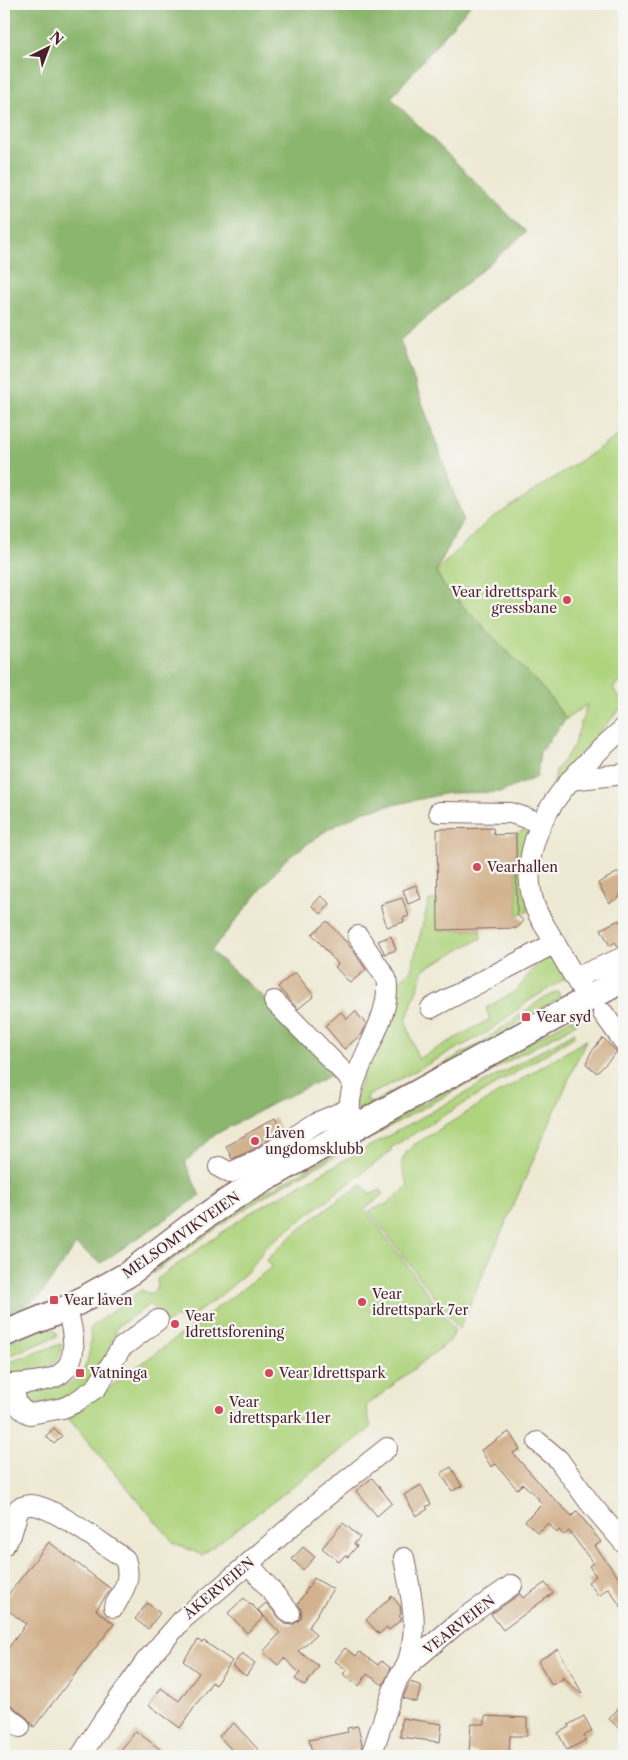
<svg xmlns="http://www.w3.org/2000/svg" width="628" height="1760" font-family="'Libre Caslon Text',serif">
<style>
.green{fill:#afd47e;stroke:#7c7a54}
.forest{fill:#8bb66d;stroke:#6a6a4c}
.building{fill:#d3b38f}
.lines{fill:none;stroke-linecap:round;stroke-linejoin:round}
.minor-casing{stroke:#836666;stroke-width:22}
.major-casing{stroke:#836666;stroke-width:28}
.minor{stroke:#fff;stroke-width:20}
.major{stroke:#fff;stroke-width:25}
.poi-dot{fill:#d1495b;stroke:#f6f6f2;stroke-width:2}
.labels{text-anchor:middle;stroke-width:4.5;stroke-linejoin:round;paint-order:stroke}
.poi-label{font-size:14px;fill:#4a1f2b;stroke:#f6f6f2;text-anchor:start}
.street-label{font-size:14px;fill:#4a1f2b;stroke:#f6f6f2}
</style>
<rect width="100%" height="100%" fill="#f6f6f2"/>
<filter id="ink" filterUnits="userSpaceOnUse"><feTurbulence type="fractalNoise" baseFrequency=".02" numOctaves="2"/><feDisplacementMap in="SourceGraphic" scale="10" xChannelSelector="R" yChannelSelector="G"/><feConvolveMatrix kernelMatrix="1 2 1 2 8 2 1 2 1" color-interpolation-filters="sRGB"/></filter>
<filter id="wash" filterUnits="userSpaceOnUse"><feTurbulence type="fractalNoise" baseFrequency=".0096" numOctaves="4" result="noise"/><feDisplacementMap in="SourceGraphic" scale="20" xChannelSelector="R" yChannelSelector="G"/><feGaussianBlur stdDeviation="1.12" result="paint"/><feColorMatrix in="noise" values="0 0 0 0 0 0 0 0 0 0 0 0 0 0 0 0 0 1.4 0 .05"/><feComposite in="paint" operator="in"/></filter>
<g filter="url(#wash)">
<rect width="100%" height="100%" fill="#ede9d3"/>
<g class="green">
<path d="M624 432V680L613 688 624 705C600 732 573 758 553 788L556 770 573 747 587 705 566 719 546 692 444 586 436 571 488 521Z"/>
<path d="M526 829 529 830 528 912 517 915 516 834Z"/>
<path d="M429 900H438L439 930H480L481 938 424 969 406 1021 418 1059 490 1019 486 1008 517 990 541 958 552 959 568 977 530 1000 488 1032 368 1096 367 1101 372 1103 481 1043 542 999 558 991 560 998 523 1018 505 1035 362 1115 354 1105 364 1072 397 983 411 970Z"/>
<path d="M573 1018 576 1024 285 1184 232 1217 152 1274 182 1243 202 1228Z"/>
<path d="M575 1032 574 1037 392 1147 390 1152 264 1248C250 1278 209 1303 183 1323L177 1316 166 1324 150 1304 117 1327 105 1375C81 1389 53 1412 25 1402L22 1395 25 1392C38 1390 52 1389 64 1385 87 1378 92 1351 90 1330L92 1326 141 1290 148 1293H152L158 1287 157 1279 248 1214Z"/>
<path d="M586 1040 459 1329 369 1211 388 1203 408 1186C402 1166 396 1163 412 1146Z"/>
<path d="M362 1185 370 1194 381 1190 383 1194 365 1209 455 1330 451 1340 366 1406 371 1428 202 1555 174 1543 68 1418 272 1267 267 1260C294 1231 328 1206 362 1185Z"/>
<path d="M49 1328 55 1331 58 1336 4 1358V1342Z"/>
<path d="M61 1344C66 1371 22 1375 4 1378V1364Z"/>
</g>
<path class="forest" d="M4 4H471L391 98 526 232 400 340 463 519 436 571 444 586 546 692 566 719 540 752 537 777 501 792 448 793 365 811 327 830 285 860 211 951 286 1017 336 1073 272 1104 216 1134 185 1162 200 1196 101 1263 76 1245 40 1296 4 1319Z"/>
<g id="blocks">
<g class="building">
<path d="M493 828 494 835 516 834 517 915 524 921 517 928 438 930 437 829Z"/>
<path d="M624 869V892L619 895 621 897 609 903 598 883Z"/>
<path d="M416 885 421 899 408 904 403 890Z"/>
<path d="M321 896 330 904 321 914 312 906Z"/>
<path d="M402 898 409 916 403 918 404 922 387 927 380 905Z"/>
<path d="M619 920 624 929V945L618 947 615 942 610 946 601 929Z"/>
<path d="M327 921 354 951 366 970 350 983 335 967 338 964 312 934Z"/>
<path d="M391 936 396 950 385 954 378 941Z"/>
<path d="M295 972 314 996 298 1009 278 987Z"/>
<path d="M355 1011 366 1024 362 1034 344 1049 325 1026 341 1012 347 1019Z"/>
<path d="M603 1038 617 1052 597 1073 586 1064 591 1052Z"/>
<path d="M275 1118 282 1131 254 1149 232 1159 226 1146Z"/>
<path d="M54 1428 62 1436 54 1444 46 1436Z"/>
<path d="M509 1432 520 1449 513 1453 547 1492 572 1516 577 1511 601 1542 595 1546 624 1585V1611L608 1588 599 1596 588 1582 596 1576 589 1566 593 1563 569 1531 564 1535 559 1530 557 1533 548 1523 538 1533 525 1521 542 1504 538 1500 539 1499 523 1484 517 1489 496 1464 491 1467 481 1450Z"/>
<path d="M451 1467 462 1486 452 1491 441 1473Z"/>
<path d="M372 1478 392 1503 377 1516 356 1491Z"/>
<path d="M421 1485 431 1504 426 1507 428 1509 416 1516 404 1495Z"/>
<path d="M343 1523 360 1537 354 1544 357 1546 348 1557 345 1555 339 1562 322 1548Z"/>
<path d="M49 1542 111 1589 96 1610 114 1624 34 1727 27 1718 11 1705 4 1702V1654L26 1624 4 1607V1600Z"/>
<path d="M303 1547 315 1557 303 1570 292 1559Z"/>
<path d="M314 1578 333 1589 309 1627 316 1635 298 1651 319 1666 305 1686 295 1679 300 1673 284 1658 278 1665 263 1652 280 1633 258 1610 266 1603 285 1624 292 1625 297 1622 301 1618 302 1611 298 1604Z"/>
<path d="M545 1583 553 1593 503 1630 491 1614 520 1594 523 1598Z"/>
<path d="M392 1596 400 1606 401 1614 399 1616 402 1619 389 1630 387 1627 379 1634 366 1620Z"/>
<path d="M244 1598 250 1605 251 1604 264 1617 247 1633 228 1613Z"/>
<path d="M147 1603 160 1613 148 1629 135 1619Z"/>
<path d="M198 1640 202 1643 204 1641 232 1661 215 1685 212 1682 180 1728 149 1705 161 1688 179 1701 199 1673 183 1661Z"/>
<path d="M345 1648 356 1656 360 1652 378 1665 381 1661 391 1668 383 1685 367 1674 359 1686 343 1674 347 1670 335 1661Z"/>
<path d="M558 1649 582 1693 581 1694 562 1677 563 1679 552 1685 539 1663V1660Z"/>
<path d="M242 1653 255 1663 246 1676 232 1666Z"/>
<path d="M410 1682 422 1686 416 1702 403 1698Z"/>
<path d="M624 1702V1733L609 1719Z"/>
<path d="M485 1716 527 1718V1736H510L509 1753H498L497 1756H477V1752H469L471 1724H485Z"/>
<path d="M584 1716 592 1731 584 1736 586 1740 567 1750 558 1733 569 1727 568 1725Z"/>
<path d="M402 1718 442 1724 440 1742 400 1737Z"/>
<path d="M234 1723 253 1744 264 1756H237L219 1736Z"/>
<path d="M358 1726 362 1745 361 1749 326 1756H313L309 1740 348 1732 347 1728Z"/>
<path d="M136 1731 169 1756H116Z"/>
</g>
</g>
</g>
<g filter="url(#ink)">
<use href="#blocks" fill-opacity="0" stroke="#836666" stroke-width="1"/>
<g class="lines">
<defs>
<g id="minor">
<path d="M570 780 624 774"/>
<path d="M439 812 511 813 541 823"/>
<path d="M575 978C566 963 557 947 548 931 543 923 537 914 534 904 512 831 574 771 624 728"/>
<path d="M581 988 575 978 624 957"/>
<path d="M274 1001 354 1083"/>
<path d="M431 1008 555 943"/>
<path d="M603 1013 624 1042"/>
<path d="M355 1127C331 1087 396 1026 386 978L358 936"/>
<path d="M219 1167 230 1173 260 1159 316 1123 349 1109"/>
<path d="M14 1384C15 1398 15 1408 30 1414L63 1408 74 1403 97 1387 121 1348 158 1320"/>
<path d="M4 1385C19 1383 44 1383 57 1376 82 1362 72 1328 67 1308"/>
<path d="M538 1442 558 1459 590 1503 624 1543"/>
<path d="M4 1545 11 1535 19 1508C22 1507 27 1505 30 1505 49 1503 107 1547 125 1559 132 1580 124 1589 114 1607"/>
<path d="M404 1558C411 1597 421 1628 406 1667"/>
<path d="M249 1564 290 1613"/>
<path d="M4 1714 20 1727"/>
<path d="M81 1756 101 1724 146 1661 184 1618 219 1589 318 1503 387 1448"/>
<path d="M371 1756 393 1691 398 1678 406 1667 459 1622 512 1585"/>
</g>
<path id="major" d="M4 1334 67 1308 127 1275 195 1223 232 1198 377 1115 624 979"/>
</defs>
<use href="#minor" class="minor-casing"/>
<use href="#major" class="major-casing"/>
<use href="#minor" class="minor"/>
<use href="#major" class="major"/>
</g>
</g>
<g class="poi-dot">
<circle cx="567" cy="600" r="5"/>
<circle cx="477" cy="867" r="5"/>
<rect x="521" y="1012" width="10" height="10" rx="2.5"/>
<circle cx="255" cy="1141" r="5"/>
<rect x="49" y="1295" width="10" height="10" rx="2.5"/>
<circle cx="362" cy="1302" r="5"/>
<circle cx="175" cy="1324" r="5"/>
<rect x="75" y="1368" width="10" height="10" rx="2.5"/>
<circle cx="269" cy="1373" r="5"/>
<circle cx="219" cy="1410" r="5"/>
</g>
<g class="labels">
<g class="poi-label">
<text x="557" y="597" text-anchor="end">Vear idrettspark<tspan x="557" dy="16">gressbane</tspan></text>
<text x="487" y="872">Vearhallen</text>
<text x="536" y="1022">Vear syd</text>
<text x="265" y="1138">Låven<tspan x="265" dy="16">ungdomsklubb</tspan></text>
<text x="372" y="1299">Vear<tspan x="372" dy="16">idrettspark 7er</tspan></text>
<text x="64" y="1305">Vear låven</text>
<text x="185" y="1321">Vear<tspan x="185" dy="16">Idrettsforening</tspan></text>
<text x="90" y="1378">Vatninga</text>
<text x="279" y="1378">Vear Idrettspark</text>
<text x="229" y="1407">Vear<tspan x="229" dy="16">idrettspark 11er</tspan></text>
</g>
<g class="street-label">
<text transform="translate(181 1235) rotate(-35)" y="5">MELSOMVIKVEIEN</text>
<text transform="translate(219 1588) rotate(-40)" y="5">ÅKERVEIEN</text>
<text transform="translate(459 1625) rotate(-38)" y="5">VEARVEIEN</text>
</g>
</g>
<rect width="628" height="1760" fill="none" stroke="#f6f6f2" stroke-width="20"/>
<g transform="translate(48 48) rotate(42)" stroke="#f6f6f2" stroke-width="4" paint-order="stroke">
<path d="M0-4L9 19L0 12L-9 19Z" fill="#4a1f2b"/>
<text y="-8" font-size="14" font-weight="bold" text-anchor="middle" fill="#4a1f2b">N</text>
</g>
</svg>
